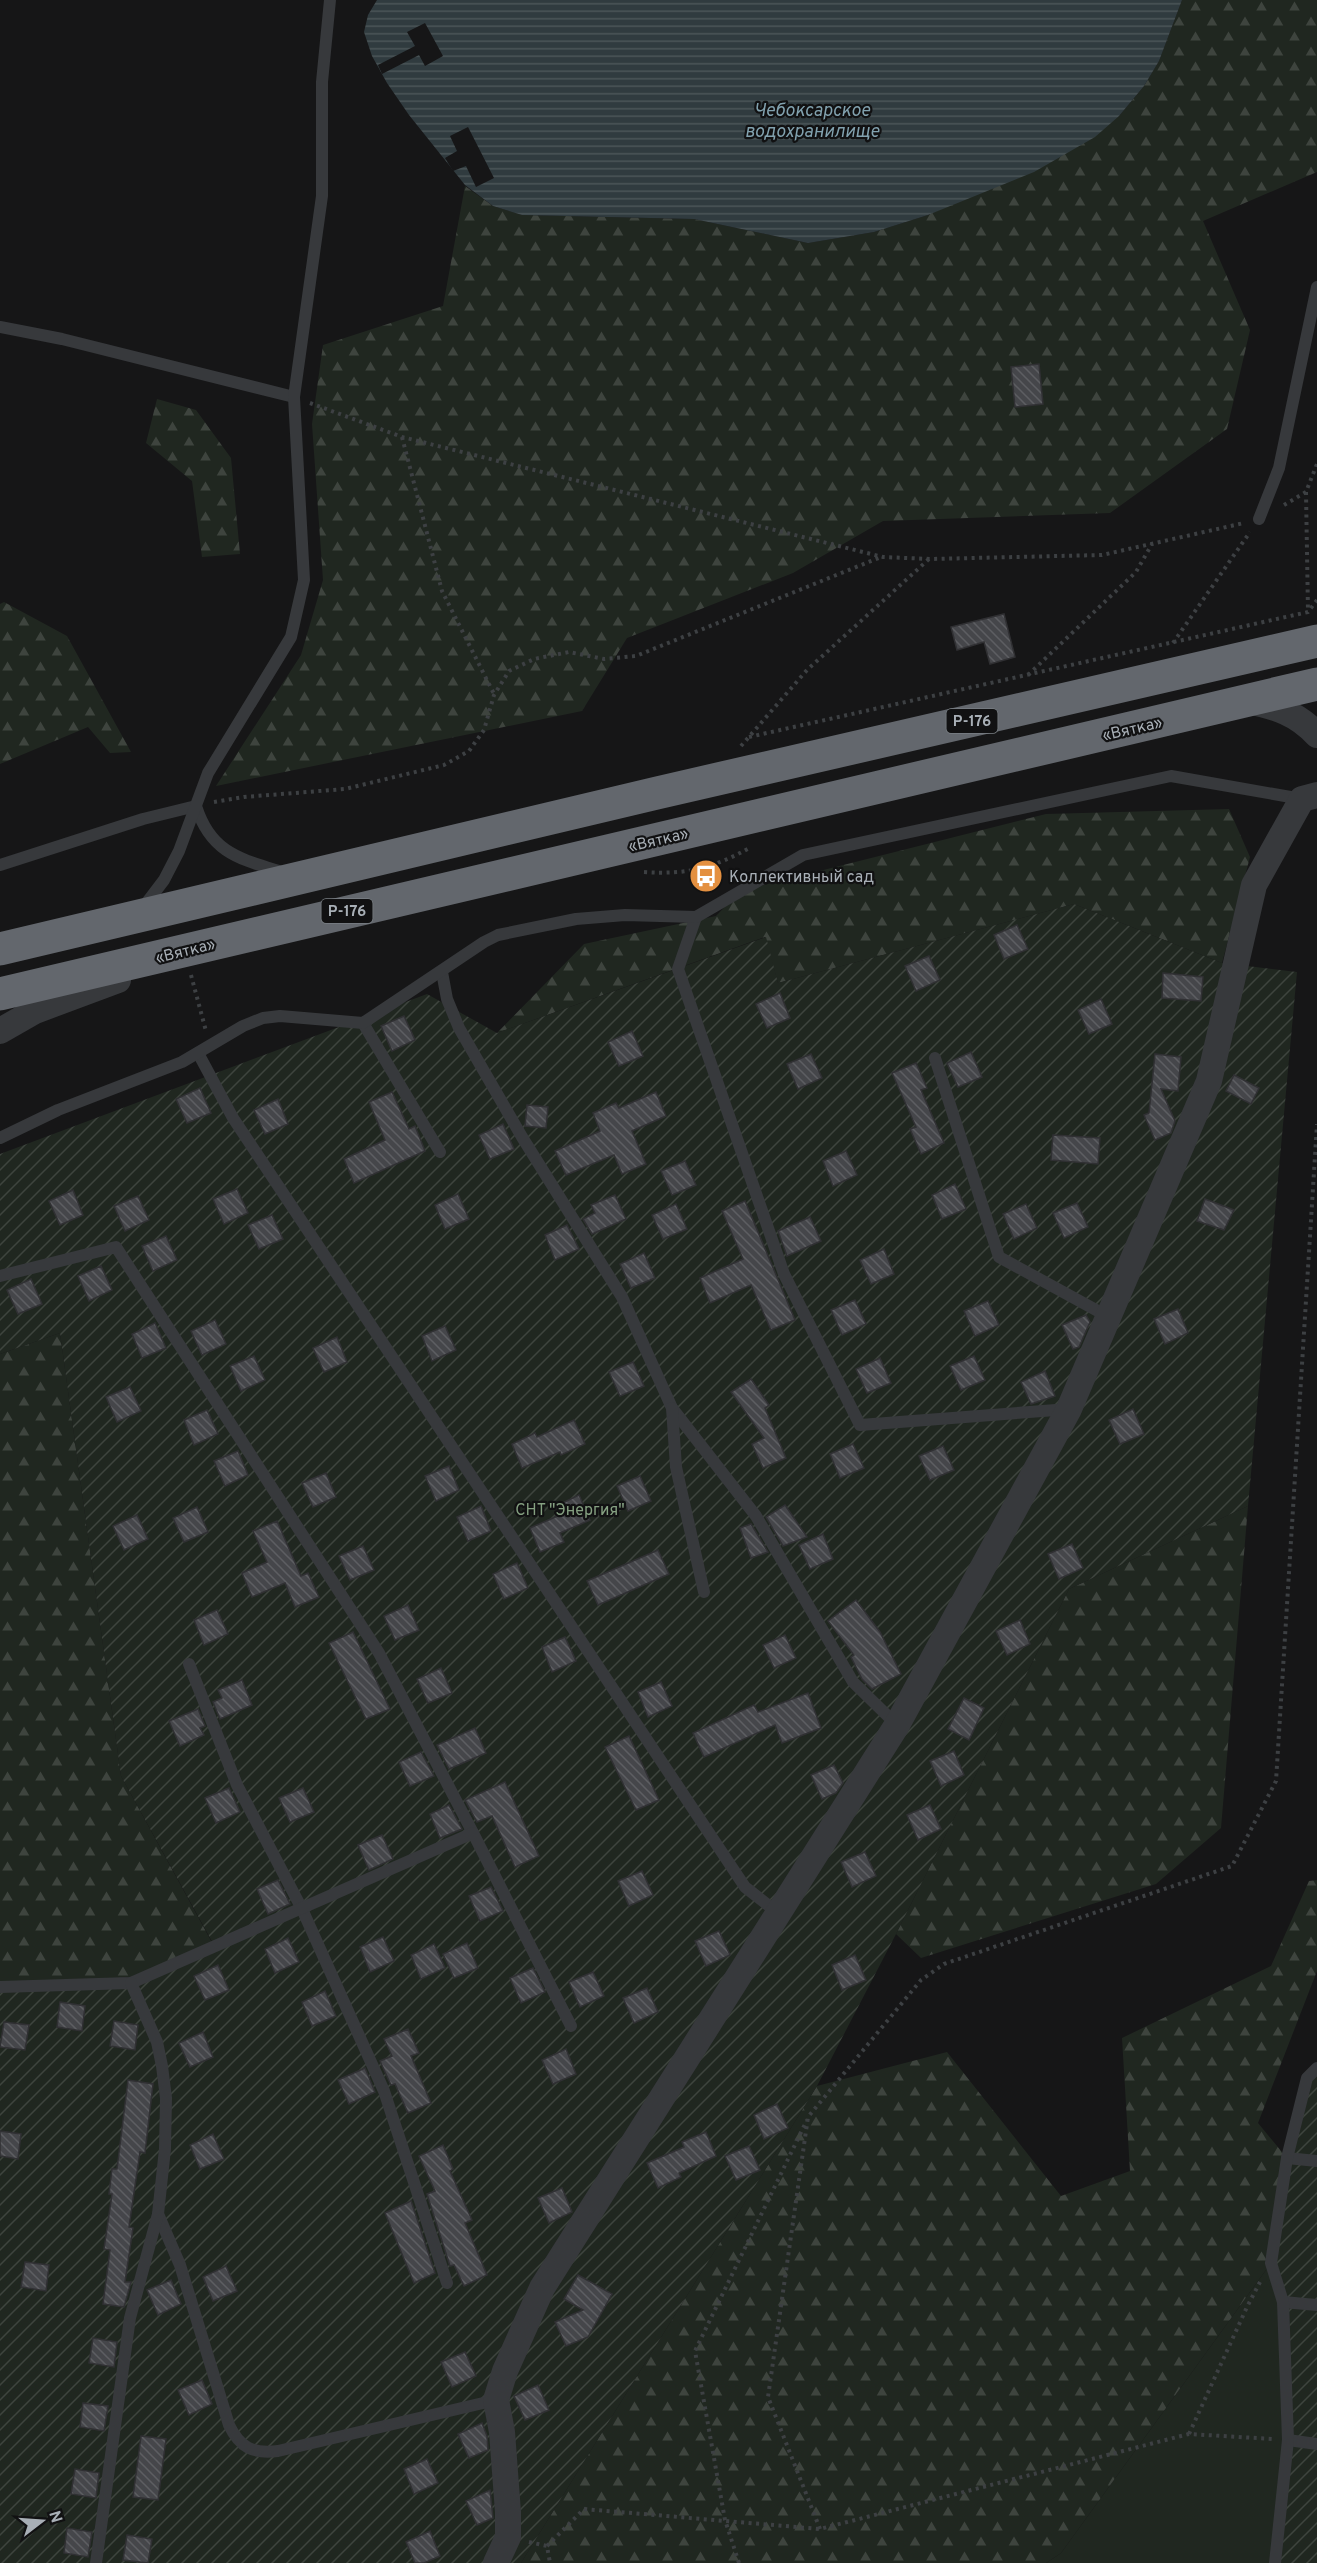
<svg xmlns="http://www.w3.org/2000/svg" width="1317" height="2563" font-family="Overpass,sans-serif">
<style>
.grass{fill:#202720}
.forest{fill:url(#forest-firs)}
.garden{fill:url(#garden-furrows)}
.water{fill:url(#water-rules)}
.pier{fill:#161617}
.building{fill:url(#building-back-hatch);stroke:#303033;stroke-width:1.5}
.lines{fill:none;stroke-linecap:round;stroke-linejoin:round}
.path{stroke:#3d4043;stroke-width:4;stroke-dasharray:3 4.5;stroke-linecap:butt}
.lane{stroke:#37393c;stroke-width:12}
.street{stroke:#37393c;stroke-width:26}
.highway{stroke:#63676d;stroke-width:33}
.labels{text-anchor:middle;stroke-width:4.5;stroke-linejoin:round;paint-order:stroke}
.shield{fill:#111112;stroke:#7b8085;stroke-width:1.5}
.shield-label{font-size:15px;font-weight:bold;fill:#a8afb6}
.street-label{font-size:16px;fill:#a8afb6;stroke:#111112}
.poi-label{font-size:16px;fill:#a8afb6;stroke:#111112;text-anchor:start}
.park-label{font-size:16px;fill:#85a081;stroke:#111112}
.water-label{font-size:18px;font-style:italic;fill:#82a2af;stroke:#111112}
</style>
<defs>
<pattern id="forest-firs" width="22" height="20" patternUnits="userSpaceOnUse" patternTransform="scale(1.5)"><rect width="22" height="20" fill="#202720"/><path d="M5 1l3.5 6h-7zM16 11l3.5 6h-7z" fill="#3e443e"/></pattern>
<pattern id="garden-furrows" width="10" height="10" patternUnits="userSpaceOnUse" patternTransform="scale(1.5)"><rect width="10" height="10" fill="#202720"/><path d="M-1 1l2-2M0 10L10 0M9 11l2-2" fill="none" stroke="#3e443e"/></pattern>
<pattern id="water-rules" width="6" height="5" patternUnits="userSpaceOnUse" patternTransform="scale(1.5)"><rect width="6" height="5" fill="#303b3f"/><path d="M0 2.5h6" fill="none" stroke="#4b5558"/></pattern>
<pattern id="building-back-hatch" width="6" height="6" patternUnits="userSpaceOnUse" patternTransform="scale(1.5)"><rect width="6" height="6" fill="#45464a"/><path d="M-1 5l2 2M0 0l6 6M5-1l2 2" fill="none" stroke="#5d5e62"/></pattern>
</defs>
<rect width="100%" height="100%" fill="#161617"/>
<path class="grass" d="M1271 2263C1300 2359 1286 2465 1275 2563H1046L1061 2553Z"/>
<g class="forest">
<path d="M1182 0H1317V172L1203 221 1250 330 1227 429 1110 513 883 521 793 573 627 638 582 711 216 786 301 655 323 580 312 424 323 345 443 306 465 186 493 206 522 215 694 219 808 243 874 232 928 215 977 193 1119 116 1144 86 1159 61Z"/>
<path d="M157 399 196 410 231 458 240 554 202 557 192 481 146 443Z"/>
<path d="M4 602 67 636 131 752 110 753 88 727 0 764V604Z"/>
<path d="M1229 809 1250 857 1222 963 1074 904 778 983 765 937 497 1033 584 944 716 916 740 891 1046 814Z"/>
<path d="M60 1333 121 1776 215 1948 131 1983 0 1987V1354Z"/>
<path d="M1248 1506 1221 1828 1156 1884 921 1958 896 1934 1069 1589Z"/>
<path d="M1317 1880V1971L1258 2123 1287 2158 1271 2263 1061 2553 1046 2563H521L817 2086 947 2052 1061 2196 1130 2171 1122 2038 1271 1966 1309 1881Z"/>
</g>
<g class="garden">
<path d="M1074 904 1222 963 1297 972 1248 1506 1069 1589 896 1934 817 2086 521 2563H0V1987L131 1983 215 1947 121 1776 60 1333 0 1354V1154L427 994 497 1033 766 937 778 983Z"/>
<path d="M1317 2068V2563H1275L1288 2440 1283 2302 1271 2263 1307 2078Z"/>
</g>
<path class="water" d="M377 0H1182L1159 61 1144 86 1119 116 1095 137 1034 172 928 215 874 232 808 243 694 219 522 215 493 206 465 185 409 115 387 83 372 56 364 32 368 15Z"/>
<g class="pier">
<path d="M425 23 443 56 425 66 419 55 382 74 378 65 415 46 407 32Z"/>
<path d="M468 127 494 178 476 187 466 166 453 171 445 158 457 151 450 136Z"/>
</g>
<g class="building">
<path d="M1039 364 1043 404 1015 407 1011 367Z"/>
<path d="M1004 614 1015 657 990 664 984 642 957 650 951 627Z"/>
<path d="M1017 925 1028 949 1004 959 994 935Z"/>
<path d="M929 956 940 980 916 991 905 966Z"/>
<path d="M1163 973 1203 977 1201 1001 1162 998Z"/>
<path d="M780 993 790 1018 767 1028 756 1004Z"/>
<path d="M1101 999 1112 1024 1089 1034 1078 1010Z"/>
<path d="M404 1016 415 1040 392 1051 381 1026Z"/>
<path d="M632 1031 643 1056 619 1066 608 1042Z"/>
<path d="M971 1052 982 1077 958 1087 947 1063Z"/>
<path d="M811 1054 822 1078 798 1089 787 1064Z"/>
<path d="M1155 1054 1181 1057 1178 1091 1161 1089 1175 1121 1171 1133 1155 1140 1144 1115 1149 1113Z"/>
<path d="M916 1063 927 1088 921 1090 944 1143 921 1154 910 1129 916 1127 892 1073Z"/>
<path d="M1234 1075 1259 1088 1251 1104 1226 1091Z"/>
<path d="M200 1088 211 1113 187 1123 176 1099Z"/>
<path d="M392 1092 409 1129 415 1126 425 1151 354 1183 344 1159 385 1140 369 1102Z"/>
<path d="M656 1092 666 1116 632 1131 646 1164 622 1174 614 1155 566 1175 555 1151 600 1131 593 1113 616 1103 619 1108Z"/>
<path d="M278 1099 288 1124 265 1134 254 1110Z"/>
<path d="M527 1105 548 1107 546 1128 525 1126Z"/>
<path d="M503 1124 514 1149 490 1159 479 1135Z"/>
<path d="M1053 1135 1100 1138 1098 1164 1051 1160Z"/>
<path d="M846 1151 857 1175 833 1186 823 1161Z"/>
<path d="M685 1161 696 1185 672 1195 661 1171Z"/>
<path d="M955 1184 966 1209 942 1219 932 1195Z"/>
<path d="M237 1189 248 1213 224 1224 213 1199Z"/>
<path d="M73 1190 83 1215 60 1225 49 1201Z"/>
<path d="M458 1194 469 1219 445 1229 435 1205Z"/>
<path d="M615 1195 626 1219 592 1234 583 1219 595 1213 591 1205Z"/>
<path d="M138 1196 149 1220 125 1231 114 1206Z"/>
<path d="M1205 1199 1234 1210 1224 1230 1197 1221Z"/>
<path d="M745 1201 795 1320 771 1330 751 1285 710 1303 700 1278 743 1259 722 1211Z"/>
<path d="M1077 1203 1088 1227 1064 1238 1053 1213Z"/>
<path d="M676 1204 687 1229 663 1239 652 1215Z"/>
<path d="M1026 1204 1037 1228 1014 1239 1003 1214Z"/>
<path d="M272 1215 283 1239 259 1249 248 1225Z"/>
<path d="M810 1217 821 1241 787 1256 778 1231Z"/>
<path d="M567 1225 579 1249 555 1260 545 1235Z"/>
<path d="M166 1236 177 1260 153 1271 142 1246Z"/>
<path d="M884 1249 894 1274 871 1284 860 1260Z"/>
<path d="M644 1253 655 1278 631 1288 620 1264Z"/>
<path d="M101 1266 112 1290 89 1301 78 1276Z"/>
<path d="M31 1279 42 1304 18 1314 7 1290Z"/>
<path d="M855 1300 866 1324 842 1335 831 1310Z"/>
<path d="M988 1301 999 1325 975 1336 964 1311Z"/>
<path d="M1178 1309 1188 1333 1165 1344 1154 1319Z"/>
<path d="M1086 1315 1090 1322 1079 1347 1073 1349 1062 1325Z"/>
<path d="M215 1320 226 1344 202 1355 191 1331Z"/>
<path d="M155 1323 166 1348 142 1358 132 1334Z"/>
<path d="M445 1326 456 1350 432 1361 422 1336Z"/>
<path d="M337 1337 347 1362 324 1372 313 1348Z"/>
<path d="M254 1356 265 1380 241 1391 230 1366Z"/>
<path d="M974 1356 985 1380 961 1390 950 1366Z"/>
<path d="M880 1358 891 1383 867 1393 856 1369Z"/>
<path d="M633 1362 644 1386 620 1396 609 1372Z"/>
<path d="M1045 1371 1055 1396 1031 1404 1021 1382Z"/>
<path d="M751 1379 769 1405 765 1408 786 1458 763 1468 752 1444 764 1438 731 1392Z"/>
<path d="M130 1387 141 1411 117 1422 106 1397Z"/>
<path d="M1133 1409 1144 1434 1120 1444 1109 1420Z"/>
<path d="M207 1410 218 1434 194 1445 184 1420Z"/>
<path d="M574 1420 585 1444 561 1455 560 1452 522 1468 512 1444 535 1433 537 1437Z"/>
<path d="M853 1444 864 1468 840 1478 830 1454Z"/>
<path d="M943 1446 954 1470 930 1480 919 1456Z"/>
<path d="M238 1451 248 1475 225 1486 214 1461Z"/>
<path d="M449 1466 459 1490 436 1501 425 1476Z"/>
<path d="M326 1473 336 1497 313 1507 302 1483Z"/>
<path d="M640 1476 651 1501 628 1511 617 1486Z"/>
<path d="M579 1495 590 1520 560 1533 564 1542 540 1552 530 1528 560 1515 556 1506Z"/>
<path d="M785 1505 807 1537 783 1546 766 1517Z"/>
<path d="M481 1506 491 1531 468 1541 457 1517Z"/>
<path d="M197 1507 208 1532 184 1542 173 1518Z"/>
<path d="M137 1515 148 1539 124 1550 113 1526Z"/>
<path d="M277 1521 301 1576 308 1573 319 1597 295 1607 285 1583 252 1597 242 1573 267 1562 253 1531Z"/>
<path d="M751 1524 768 1552 751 1558 740 1528Z"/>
<path d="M823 1534 833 1559 810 1569 799 1545Z"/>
<path d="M1072 1544 1083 1568 1059 1579 1048 1554Z"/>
<path d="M363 1546 374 1570 350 1580 339 1556Z"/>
<path d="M658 1550 669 1574 598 1605 587 1581Z"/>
<path d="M517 1563 528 1588 504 1599 493 1574Z"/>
<path d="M856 1600 880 1632 901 1674 872 1689 862 1679 851 1657 854 1655 828 1621Z"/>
<path d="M408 1605 419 1630 395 1640 384 1616Z"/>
<path d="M217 1610 228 1634 204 1645 194 1620Z"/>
<path d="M1020 1620 1030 1644 1007 1655 996 1631Z"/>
<path d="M353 1632 390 1709 366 1719 329 1643Z"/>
<path d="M785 1635 796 1658 774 1668 763 1645Z"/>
<path d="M565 1637 576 1661 552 1672 542 1647Z"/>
<path d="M441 1668 452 1693 428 1703 417 1679Z"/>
<path d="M242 1680 252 1705 220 1719 213 1702 222 1698 218 1690Z"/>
<path d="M661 1682 672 1706 648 1717 638 1692Z"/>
<path d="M808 1693 821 1728 782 1743 775 1725 704 1757 693 1733 754 1705 758 1712Z"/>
<path d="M964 1698 984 1708 969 1740 948 1729Z"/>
<path d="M198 1709 205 1726 200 1728 204 1735 180 1746 169 1721Z"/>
<path d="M475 1728 486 1753 449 1769 437 1745Z"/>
<path d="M629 1736 659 1800 636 1810 605 1747Z"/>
<path d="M954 1751 964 1775 941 1786 930 1761Z"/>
<path d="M421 1752 434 1776 410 1786 399 1762Z"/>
<path d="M834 1765 843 1783 836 1793 822 1799 811 1775Z"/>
<path d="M505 1782 539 1856 515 1867 492 1816 477 1822 465 1800Z"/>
<path d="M229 1788 240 1812 216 1823 205 1798Z"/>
<path d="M303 1788 314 1812 290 1822 279 1798Z"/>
<path d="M449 1805 462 1829 440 1838 430 1814Z"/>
<path d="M930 1805 941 1829 918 1840 907 1815Z"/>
<path d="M382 1835 393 1859 369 1870 358 1845Z"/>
<path d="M865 1852 876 1876 852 1887 841 1862Z"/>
<path d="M642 1871 653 1895 629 1906 618 1881Z"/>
<path d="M278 1880 290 1904 268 1914 257 1889Z"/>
<path d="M491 1887 503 1911 480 1921 469 1896Z"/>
<path d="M719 1931 730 1955 706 1966 695 1941Z"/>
<path d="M383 1937 394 1961 370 1972 360 1947Z"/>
<path d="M288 1938 299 1962 275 1973 265 1949Z"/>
<path d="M467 1943 478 1968 454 1978 443 1954Z"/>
<path d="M434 1944 445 1968 421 1979 411 1955Z"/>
<path d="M855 1955 866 1980 842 1990 832 1965Z"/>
<path d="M218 1965 229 1990 205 2000 194 1976Z"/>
<path d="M533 1968 545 1992 521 2003 510 1978Z"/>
<path d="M593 1972 604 1996 580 2007 569 1982Z"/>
<path d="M647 1988 658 2012 634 2023 623 1998Z"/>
<path d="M325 1991 336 2016 312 2026 302 2002Z"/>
<path d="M60 2002 85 2006 82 2031 57 2027Z"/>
<path d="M114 2021 138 2025 135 2050 110 2046Z"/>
<path d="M4 2022 29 2025 25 2050 0 2047Z"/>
<path d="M408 2029 419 2053 411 2056 431 2103 408 2113 395 2084 391 2085 380 2061 392 2056 384 2039Z"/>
<path d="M203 2032 213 2057 190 2067 179 2043Z"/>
<path d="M566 2049 576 2074 553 2084 542 2060Z"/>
<path d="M365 2068 375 2092 349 2104 338 2080Z"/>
<path d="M128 2080 153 2084 145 2153 140 2152 129 2227 133 2228 125 2282H131L124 2307 103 2304 110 2250 104 2249 112 2194H109L112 2169H117Z"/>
<path d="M777 2104 788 2128 764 2139 754 2115Z"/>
<path d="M0 2131 21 2134 18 2159 0 2156Z"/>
<path d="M706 2132 716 2156 679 2173 681 2177 658 2188 647 2163 684 2147 682 2142Z"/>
<path d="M213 2134 224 2159 200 2169 190 2145Z"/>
<path d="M443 2145 453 2169 450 2171 472 2220 465 2223 487 2275 464 2286 454 2265 450 2266 427 2194 435 2191 419 2156Z"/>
<path d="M749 2146 760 2170 736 2180 725 2156Z"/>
<path d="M562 2188 572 2212 549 2223 538 2198Z"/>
<path d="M411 2201 435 2273 414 2283 385 2213Z"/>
<path d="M25 2262 49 2265 46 2291 21 2287Z"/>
<path d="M226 2266 237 2291 213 2301 203 2277Z"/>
<path d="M578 2275 612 2294 588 2337 566 2346 555 2322 583 2310 564 2299Z"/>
<path d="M171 2280 181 2304 158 2315 147 2290Z"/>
<path d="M93 2338 117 2342 114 2367 89 2363Z"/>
<path d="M465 2352 476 2376 452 2387 441 2362Z"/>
<path d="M202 2380 212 2404 189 2415 178 2390Z"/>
<path d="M538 2385 549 2410 525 2420 514 2396Z"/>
<path d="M83 2403 108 2406 104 2431 80 2427Z"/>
<path d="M482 2423 487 2436 488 2450 469 2458 458 2434Z"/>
<path d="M141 2436 166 2439 158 2500 133 2497Z"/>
<path d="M427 2459 438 2483 414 2494 404 2469Z"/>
<path d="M75 2469 99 2473 96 2498 71 2494Z"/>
<path d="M490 2490 493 2518 477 2525 466 2501Z"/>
<path d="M67 2528 92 2532 88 2557 64 2553Z"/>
<path d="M430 2531 440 2556 424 2563H415L406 2542Z"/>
<path d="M127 2535 152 2539 148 2563 123 2560Z"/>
</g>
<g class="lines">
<g class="path">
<path d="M310 403 402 437 883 557 930 559 1102 555 1244 523"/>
<path d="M402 437 442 591 494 694"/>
<path d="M1306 492 1308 612"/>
<path d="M1284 505 1306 492 1317 464"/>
<path d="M1173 643 1250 532"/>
<path d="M1028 675 1136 572 1152 544"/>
<path d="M749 737 1308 612 1317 600"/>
<path d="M741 746 807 670 929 559"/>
<path d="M214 802 244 797 345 789 444 765 469 751 484 730 494 695 509 671 534 659 569 652 604 659 636 656 881 557"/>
<path d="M644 872C687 875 714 868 751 847"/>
<path d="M191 975 206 1031"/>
<path d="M1189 2434 1247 2307 1260 2282"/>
<path d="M820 2529 768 2397 808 2117 921 1980 944 1964 1232 1866 1276 1781 1317 1124"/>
<path d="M529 2542 547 2546 550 2563"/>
<path d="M547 2546 584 2509 820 2529 1189 2434 1273 2439"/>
<path d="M739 2563 725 2520 695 2351 807 2120"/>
</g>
<g class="lane">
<path d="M0 327 62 339 294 397"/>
<path d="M1259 519 1279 468 1317 287"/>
<path d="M196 806C211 854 241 859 285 873"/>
<path d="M0 865 143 819 196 806"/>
<path d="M142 909 164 880 179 851 208 773 291 637 304 580 294 397 322 196V82L330 0"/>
<path d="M696 917 678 969 784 1274 860 1425 1069 1409"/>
<path d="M442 972 447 999 459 1028 522 1137 622 1297 672 1408 756 1516 853 1682 897 1725"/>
<path d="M363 1023 440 1152"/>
<path d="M198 1053 233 1118 745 1887 778 1913"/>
<path d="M935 1058 999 1257 1107 1316"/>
<path d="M0 1138 58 1110 182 1062 243 1026 263 1018 280 1016 363 1023 484 942 498 935 576 919 625 915 696 917 803 855 1171 776 1302 799"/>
<path d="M0 1276 116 1247 379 1653 473 1833"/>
<path d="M672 1408 676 1467 704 1592"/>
<path d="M189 1664 237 1785 302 1909 384 2091 447 2283"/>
<path d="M0 1987 131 1983 473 1833 571 2026"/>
<path d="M1287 2158 1317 2161"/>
<path d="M158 2214 180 2265 229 2425C240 2448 253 2454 278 2451L496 2400"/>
<path d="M1283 2302 1317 2305"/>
<path d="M1288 2440 1317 2444"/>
<path d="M96 2563 130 2318 158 2214 165 2149 166 2098 162 2066 157 2042 131 1983"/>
<path d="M1275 2563 1288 2440 1283 2302 1271 2263 1287 2158 1307 2078 1317 2068"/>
</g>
<g class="street">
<path d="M1248 701C1276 707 1297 713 1317 735"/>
<path d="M0 1031 35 1011 118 980"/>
<path d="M496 2563 508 2537V2512L502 2432 496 2400 505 2371 542 2288 897 1725 1069 1409 1209 1081 1254 885 1302 799 1317 795"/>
</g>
<g class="highway">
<path d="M0 949 657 793 1317 641"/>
<path d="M0 994 1317 684"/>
</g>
</g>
<defs>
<symbol id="bus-disc" viewBox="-11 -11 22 22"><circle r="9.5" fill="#e49040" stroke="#111112"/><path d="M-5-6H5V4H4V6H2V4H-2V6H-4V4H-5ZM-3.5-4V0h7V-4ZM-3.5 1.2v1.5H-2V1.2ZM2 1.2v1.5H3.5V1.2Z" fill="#fff"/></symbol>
</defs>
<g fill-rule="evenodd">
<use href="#bus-disc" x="687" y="857" width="38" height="38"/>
</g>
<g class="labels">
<g class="shield">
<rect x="946.5" y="709" width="51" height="24" rx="4.5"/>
<rect x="321.5" y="899" width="51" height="24" rx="4.5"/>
</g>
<g class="shield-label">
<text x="972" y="726">Р-176</text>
<text x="347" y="916">Р-176</text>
</g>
<g class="street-label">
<text transform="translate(1132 728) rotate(-13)" y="6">«Вятка»</text>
<text transform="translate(658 839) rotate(-13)" y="6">«Вятка»</text>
<text transform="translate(185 950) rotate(-14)" y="6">«Вятка»</text>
</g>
<g class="poi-label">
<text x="729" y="882">Коллективный сад</text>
</g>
<g class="park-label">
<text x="570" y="1515">СНТ "Энергия"</text>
</g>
<g class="water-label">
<text x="812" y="116">Чебоксарское<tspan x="812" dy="21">водохранилище</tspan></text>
</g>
</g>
<g transform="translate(42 2521) rotate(73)" stroke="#111112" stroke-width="4.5" paint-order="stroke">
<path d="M0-4.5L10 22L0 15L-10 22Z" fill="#a8afb6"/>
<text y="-9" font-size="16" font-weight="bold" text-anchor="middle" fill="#a8afb6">N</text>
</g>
</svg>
